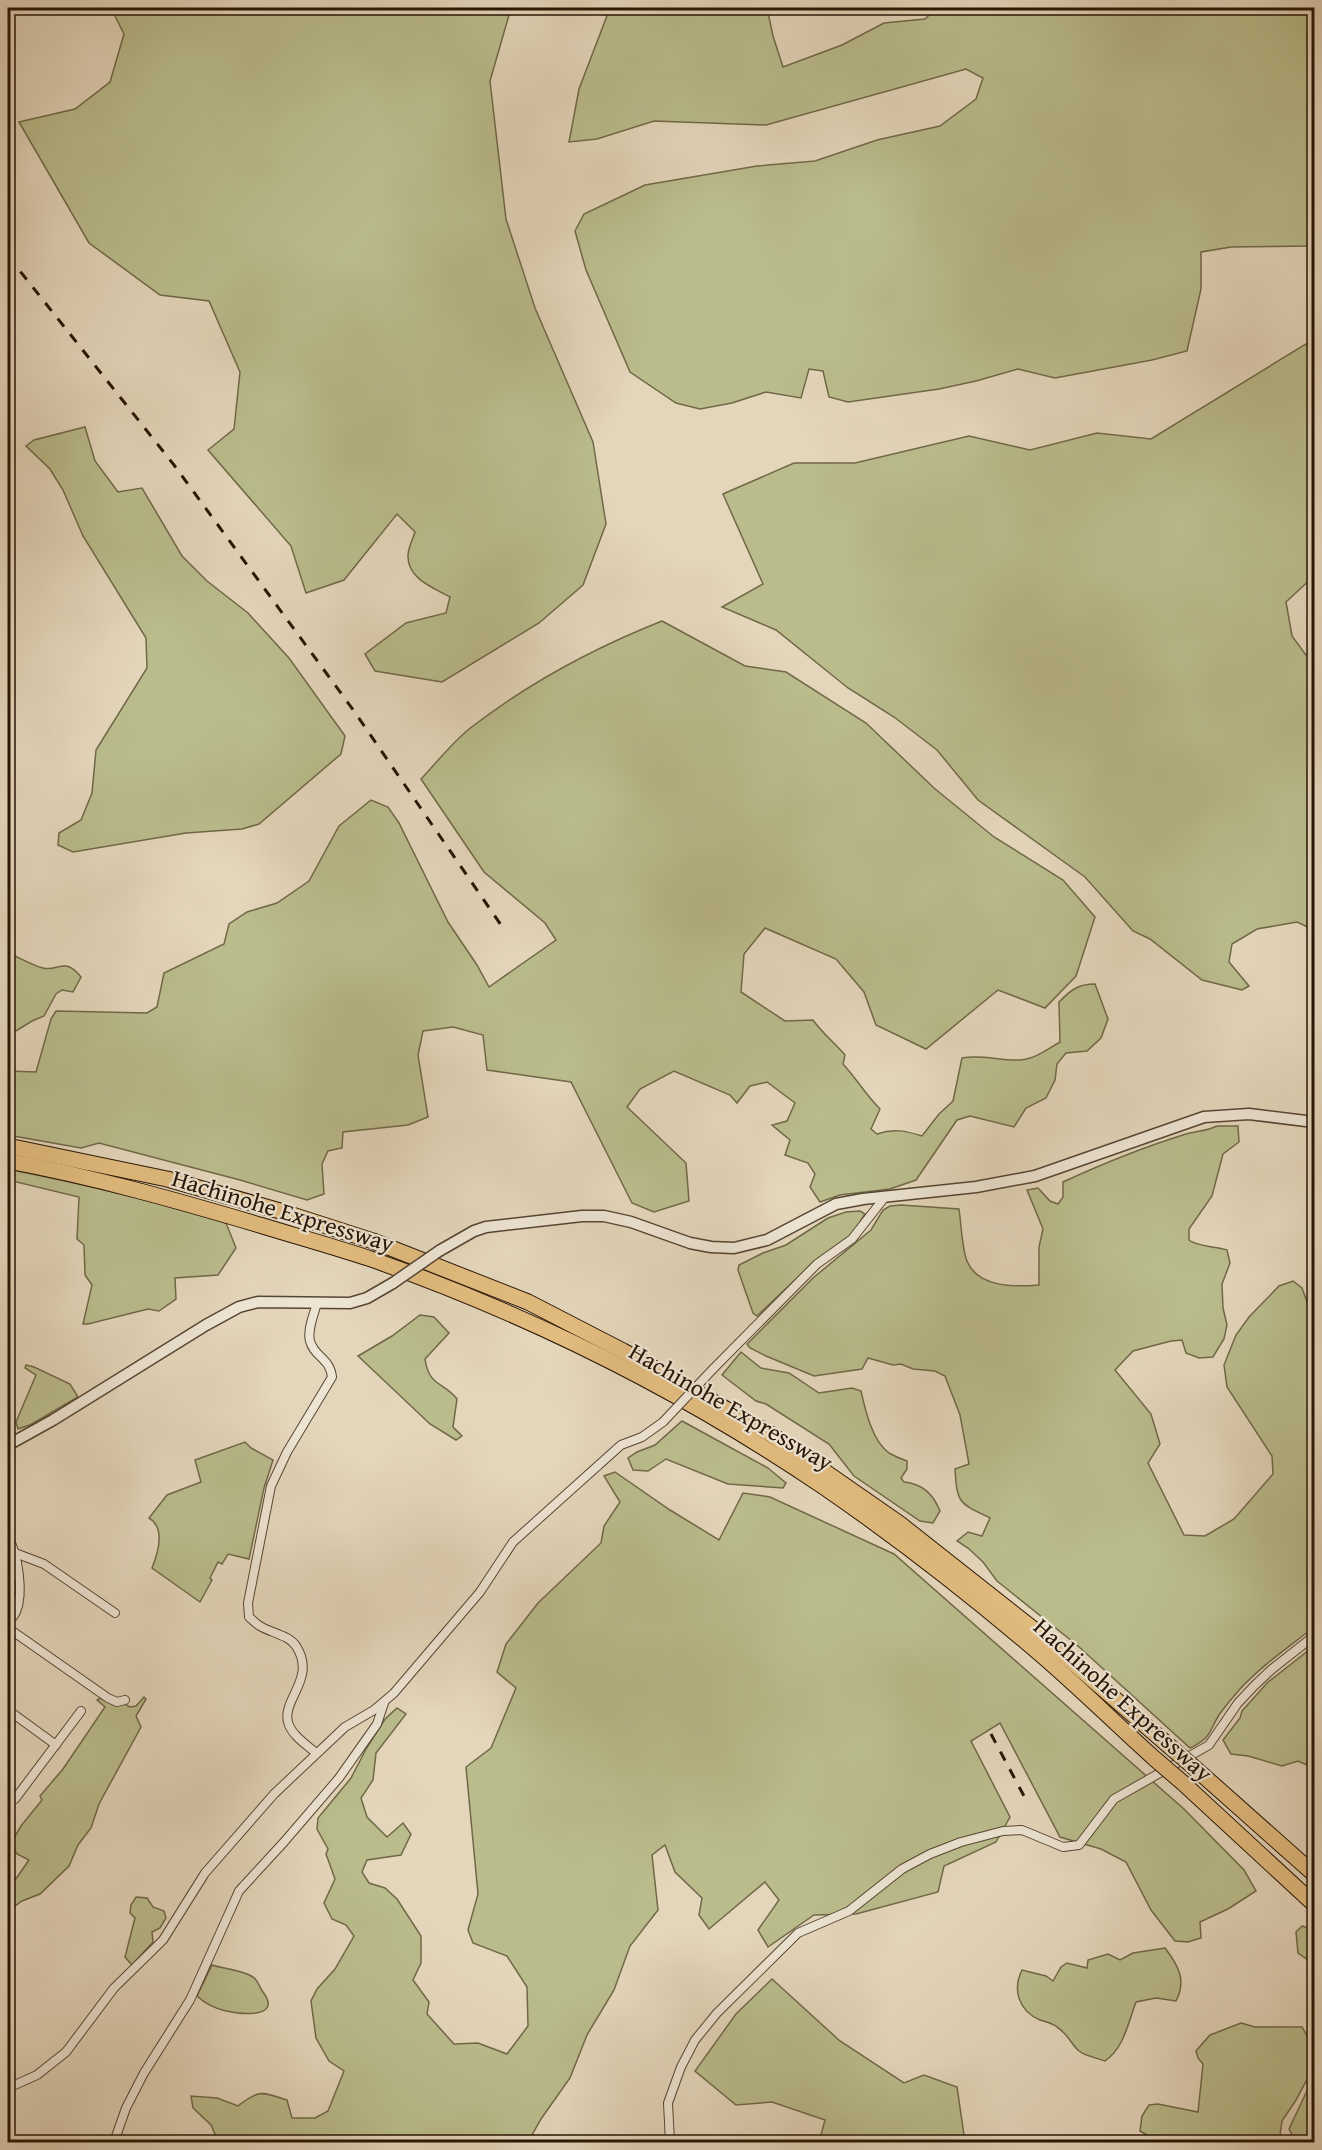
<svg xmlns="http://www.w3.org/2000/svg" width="1322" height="2150" font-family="'Gentium Book Plus',serif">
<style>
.green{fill:#babc8c;stroke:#706848;stroke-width:1.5}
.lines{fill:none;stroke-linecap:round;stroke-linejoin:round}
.minor-casing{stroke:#564532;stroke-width:10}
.tertiary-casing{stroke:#564532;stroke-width:13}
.motorway-casing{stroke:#271505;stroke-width:17}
.minor{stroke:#ede4d3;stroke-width:8}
.tertiary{stroke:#ede4d3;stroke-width:10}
.motorway{stroke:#e2bb7e;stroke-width:15}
.rail{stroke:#271505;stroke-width:3;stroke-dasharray:10 10;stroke-linecap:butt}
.minor-bridge-casing{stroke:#564532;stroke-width:10;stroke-linecap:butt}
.tertiary-bridge-casing{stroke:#564532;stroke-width:13;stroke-linecap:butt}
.motorway-bridge-casing{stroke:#271505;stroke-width:17;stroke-linecap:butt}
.minor-bridge{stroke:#ede4d3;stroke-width:8}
.tertiary-bridge{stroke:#ede4d3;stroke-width:10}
.motorway-bridge{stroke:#e2bb7e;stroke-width:15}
.labels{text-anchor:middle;stroke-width:4.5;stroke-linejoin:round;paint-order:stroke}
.street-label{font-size:24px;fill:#271505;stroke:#ede4d3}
</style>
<rect width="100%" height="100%" fill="#e4d6bb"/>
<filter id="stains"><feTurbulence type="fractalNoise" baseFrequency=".00333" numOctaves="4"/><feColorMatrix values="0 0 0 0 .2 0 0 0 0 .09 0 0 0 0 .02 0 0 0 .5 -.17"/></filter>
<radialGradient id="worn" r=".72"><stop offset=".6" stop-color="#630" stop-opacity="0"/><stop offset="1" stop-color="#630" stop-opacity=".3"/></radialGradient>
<g class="green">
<path d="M111 8H511L490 81 506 219 535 308 593 442 606 524 583 585 539 623 442 682 375 671 365 654 406 623 446 613 450 597C434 588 407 579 408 555 408 548 413 539 415 532L397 514 344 580 306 593 291 546 208 450 234 429 240 372 209 301 160 295 89 243 19 122 75 109 110 82 124 34Z"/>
<path d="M610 8H767L773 36 783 67 842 45 884 23 925 19 936 8H1314V246L1231 247 1201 252V289L1187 351 1152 360 1055 378 1018 369 976 381 939 389 848 402 829 397 823 371 809 369 801 398 766 392 732 403 700 409 676 403 630 372 586 270 575 231 584 214 645 185 757 166 815 161 877 140 940 126 976 99 983 78 966 69 766 125 654 121 597 139 569 142 579 89Z"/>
<path d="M1314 339V576L1286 602 1292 636 1314 666V930L1297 922 1257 929 1232 944 1229 962 1249 986 1242 990 1202 980 1150 939 1133 931 1085 877 978 800 937 750 894 717 848 688 776 630 722 607 763 584 723 494 794 463H855L969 436 1030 450 1097 433 1151 439Z"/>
<path d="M85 427 95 461 118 492 142 488 182 556 207 581 248 613 289 658 345 736 341 754 259 824 242 829 186 833 73 852 58 845 59 833 81 820 92 793 96 750 147 668 146 638 83 536 63 490 50 469 26 446 34 440Z"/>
<path d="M662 621 745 666 786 672 866 723 934 788 994 837 1063 880 1095 917 1076 976 1045 1008 998 990 926 1049 876 1025 864 992 836 959 765 928 744 954 741 992 785 1021 813 1020C822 1033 834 1042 845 1055L843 1064C856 1078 866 1095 880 1109L871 1129 877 1134C894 1128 906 1131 922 1136L939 1114 953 1101 962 1058C982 1054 1000 1061 1020 1060 1035 1059 1048 1049 1060 1042L1059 1002C1071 990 1078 984 1095 984L1108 1019 1101 1038 1087 1051 1066 1053 1057 1064 1055 1080 1046 1098 1026 1108 1014 1127 970 1116 957 1120 916 1180 890 1189 840 1195 820 1202 810 1187 815 1174 808 1163 785 1155 790 1140 772 1125 787 1121 795 1103 767 1082 750 1086 737 1103 730 1095 674 1071 640 1089 627 1107 686 1163 689 1201 654 1212 632 1203 571 1082 487 1070 483 1035 453 1027 423 1031 418 1055 428 1117 408 1125 343 1132 342 1148 328 1151 322 1164 324 1194 307 1200 240 1180 99 1143 81 1148 8 1135V1071L36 1072 51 1019 56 1011 147 1013 157 1007 164 973 224 944 229 924 247 912 277 903 309 881 339 826 371 800 388 807 399 823 448 922 477 965 489 987 556 940 545 923 484 872 421 779C436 763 452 743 469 729 527 684 594 648 662 621Z"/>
<path d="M8 953C19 957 31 965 43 968 58 972 64 956 81 977L73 992 62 990 56 994 44 1016 32 1021 8 1036Z"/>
<path d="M1217 1126H1238L1239 1142 1223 1154 1212 1196 1189 1229V1240C1196 1246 1217 1247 1227 1250L1230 1263 1222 1284 1223 1308 1227 1325 1224 1339 1213 1357 1199 1358 1186 1353 1182 1340 1171 1341 1133 1351 1115 1370 1151 1414 1160 1444 1148 1463 1184 1535 1205 1536 1234 1519 1273 1474 1272 1456 1227 1387 1224 1365 1236 1335 1249 1317 1279 1286 1293 1281 1302 1288 1314 1321V1627C1289 1647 1262 1665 1240 1689 1233 1697 1225 1706 1219 1715 1208 1733 1212 1737 1190 1748L1078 1646 997 1581 983 1562 968 1548 957 1541 968 1532 982 1536 990 1518C959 1503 957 1504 955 1469L969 1464 960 1415 945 1376 935 1371 913 1369 901 1364 893 1365 868 1358 862 1369 814 1376 766 1356 750 1348 747 1344 813 1278 871 1230 883 1210 890 1206 901 1205 959 1209C961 1222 962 1249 967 1261 978 1288 1015 1287 1039 1285V1247L1043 1229 1027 1190 1038 1188 1050 1201 1058 1204 1063 1197V1182C1102 1164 1144 1147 1186 1134 1197 1131 1207 1131 1217 1126Z"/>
<path d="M8 1169C81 1184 154 1200 226 1223L236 1248 218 1275 175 1278 176 1299 159 1311 148 1309 88 1324H83L92 1285 85 1275 84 1245 77 1239 79 1197 8 1180Z"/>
<path d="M860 1211 865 1214 852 1235 814 1262 757 1316 753 1313 738 1270 739 1265 763 1253 786 1245 828 1218 846 1212Z"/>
<path d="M420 1315 434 1317 449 1333 425 1359C429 1387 444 1382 457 1399L453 1427 462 1436 456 1440 430 1424 358 1356 392 1336Z"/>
<path d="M741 1352 761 1368 789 1373 819 1393 852 1388 861 1391C865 1409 872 1441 889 1453 894 1456 901 1459 907 1461V1469L901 1478 904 1482C923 1484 933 1494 940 1511L933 1523 920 1521 854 1476 829 1444 766 1404 756 1401 722 1375Z"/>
<path d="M26 1365 34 1367 70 1384 78 1397 30 1425 18 1429 16 1422 36 1375 25 1368Z"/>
<path d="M682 1421 768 1468 786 1483 783 1488 728 1484 666 1459 648 1471 633 1470 628 1458 637 1452 655 1445Z"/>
<path d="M245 1442 251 1448 273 1460 264 1488 249 1559 228 1554 222 1564 218 1562 210 1578 212 1580 200 1602 152 1568C158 1553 166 1528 149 1518L167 1495 201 1482 195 1460Z"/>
<path d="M615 1472 670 1510 719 1540 743 1493 770 1497 894 1554 1184 1809 1244 1870 1256 1891 1228 1909 1200 1922 1201 1938 1188 1942 1175 1941 1151 1910 1126 1862 1101 1849 1060 1837 1000 1723 971 1741 1010 1817 996 1842 944 1866 938 1892 856 1914 814 1915 768 1947 758 1930 779 1900 765 1882 709 1929 699 1915 702 1898 675 1872 665 1845 652 1855 658 1910 630 1946 614 1990 587 2035 570 2078 541 2119 528 2142H212L217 2139 211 2125 193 2108 191 2096 217 2098 238 2106C260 2089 262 2092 287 2100L292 2118H315L328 2111 344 2071 329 2061 316 2038 311 2001 317 1989 335 1969 354 1936 346 1925 332 1919 324 1903 335 1879 326 1854 328 1849 317 1829 318 1818 351 1778 366 1749 385 1719 397 1708 406 1714 376 1753 373 1780 361 1798 367 1817 387 1837 403 1823 411 1834 401 1855 367 1860 362 1872 369 1883 385 1888 397 1899 421 1936V1963L413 1980 429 2002 427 2014 454 2044 478 2043 507 2054 528 2026 527 1987 507 1956 473 1943 468 1930 478 1894 466 1767 491 1748 516 1688 497 1672 506 1644 538 1603 601 1543 604 1526 620 1502 604 1476Z"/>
<path d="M1314 1646V1768L1298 1761 1282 1766 1248 1756 1231 1754 1223 1740 1240 1718 1242 1711 1267 1683Z"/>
<path d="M144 1697 146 1699 136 1716 141 1727 99 1804 91 1828 78 1845 69 1866 40 1894 22 1901 8 1911V1886H11L29 1860 17 1854 11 1843 21 1826 42 1800 40 1796 63 1769 105 1707 97 1700 101 1698 117 1705 123 1703 130 1707 136 1706Z"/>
<path d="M136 1897 147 1898 153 1907 164 1911 166 1918 160 1928 152 1932 153 1942 132 1965 125 1957 135 1918 130 1913 131 1905Z"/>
<path d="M1302 1926 1314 1930V1964L1298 1953 1296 1932Z"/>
<path d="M1165 1948C1178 1965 1187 1980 1176 2001L1156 1998 1136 2002C1128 2023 1124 2048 1105 2061 1097 2058 1085 2056 1079 2051 1071 2044 1068 2034 1057 2027 1052 2023 1046 2022 1040 2020 1019 2011 1012 1990 1022 1970L1046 1976 1053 1981 1061 1967 1067 1963 1087 1968 1088 1960 1108 1954 1120 1960 1133 1953Z"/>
<path d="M212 1965C224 1969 242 1970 253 1977 258 1980 259 1987 263 1992 283 2019 240 2014 226 2011 216 2009 204 2003 197 1996Z"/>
<path d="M772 1979 840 2041 904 2083 924 2075 957 2087 965 2142H819L825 2120 772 2102 736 2105 695 2071 736 2014Z"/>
<path d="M1241 2023 1255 2027H1302L1310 2041 1312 2070 1296 2100 1282 2121 1279 2142H1160L1140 2131 1142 2116 1149 2105 1158 2104 1198 2112 1203 2064 1198 2058 1196 2051 1210 2035Z"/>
<path d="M1314 2076V2142H1296L1289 2129Z"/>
</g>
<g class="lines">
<defs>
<g id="minor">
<path d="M8 434V450"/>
<path d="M713 1369 817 1264 852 1239 885 1197"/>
<path d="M8 1537C18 1554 24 1593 16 1612 14 1616 10 1620 8 1624"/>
<path d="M15 1553 44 1564 115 1613"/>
<path d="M8 1628 108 1698 117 1702 125 1700"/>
<path d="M8 1710 56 1745"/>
<path d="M316 1753C307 1745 291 1735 288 1722 282 1699 317 1678 296 1646 289 1635 271 1633 260 1626 256 1624 253 1620 249 1617L248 1603 271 1486 287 1452 332 1377C330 1358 314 1357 310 1341 307 1330 314 1314 317 1303"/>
<path d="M8 1794 15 1799 81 1711"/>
<path d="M8 2088 37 2075 66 2052 114 1988 163 1940 205 1873 274 1794 345 1727 374 1710 394 1693 480 1592 513 1542 621 1445 642 1437 663 1422"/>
<path d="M114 2142 126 2108 144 2073 190 2000 239 1891 284 1842 339 1778 377 1724 384 1703"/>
<path d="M670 2142 668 2103 681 2067 695 2040 717 2013 798 1933 849 1911 902 1869 930 1854 961 1842 1003 1831 1022 1830 1063 1847 1079 1845 1114 1799 1209 1745 1238 1703 1254 1686 1272 1669 1314 1636"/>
</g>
<g id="tertiary">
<path d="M439 1251 474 1231 486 1227 582 1216H604L631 1222 690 1243 711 1247 734 1248 767 1240 836 1204 863 1199 976 1187 1035 1176 1204 1117 1249 1114 1314 1122"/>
<path d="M8 1445 53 1420 206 1325 239 1307 258 1302 350 1303 367 1298 393 1283"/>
</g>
<g id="motorway">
<path d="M8 1146 167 1179 280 1211 373 1241 528 1302 623 1351 772 1435 900 1524 1042 1636 1168 1745"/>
<path d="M8 1161C94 1177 179 1201 263 1226 299 1237 335 1247 371 1259 530 1315 684 1392 824 1487 898 1538 970 1594 1038 1652 1078 1686 1116 1724 1155 1759"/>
<path d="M1197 1770 1314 1874"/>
<path d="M1183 1783 1314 1904"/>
</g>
</defs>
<use href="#minor" class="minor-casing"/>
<use href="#tertiary" class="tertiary-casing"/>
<use href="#motorway" class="motorway-casing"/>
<use href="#minor" class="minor"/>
<use href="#tertiary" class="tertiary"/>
<use href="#motorway" class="motorway"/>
<g class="rail">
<path d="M8 256 174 465 354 711 503 928"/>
<path d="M991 1734 1025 1798"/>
</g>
<defs>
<path id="minor-bridge" d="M663 1422 713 1369"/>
<path id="tertiary-bridge" d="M393 1283 439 1251"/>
<g id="motorway-bridge">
<path d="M1168 1745 1197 1770"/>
<path d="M1155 1759 1183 1783"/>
</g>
</defs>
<use href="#minor-bridge" class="minor-bridge-casing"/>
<use href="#tertiary-bridge" class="tertiary-bridge-casing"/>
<use href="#motorway-bridge" class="motorway-bridge-casing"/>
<use href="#minor-bridge" class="minor-bridge"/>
<use href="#tertiary-bridge" class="tertiary-bridge"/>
<use href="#motorway-bridge" class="motorway-bridge"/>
</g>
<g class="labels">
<g class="street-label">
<text transform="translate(283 1211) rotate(17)" y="8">Hachinohe Expressway</text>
<text transform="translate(731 1407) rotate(30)" y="8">Hachinohe Expressway</text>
<text transform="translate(1123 1700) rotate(42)" y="8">Hachinohe Expressway</text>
</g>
</g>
<rect width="1322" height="2150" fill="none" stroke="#e4d6bb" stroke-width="30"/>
<rect x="9" y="9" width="1304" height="2132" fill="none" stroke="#271505" stroke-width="3"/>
<rect x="15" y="15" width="1292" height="2120" fill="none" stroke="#271505" stroke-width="1.5"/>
<rect width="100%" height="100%" filter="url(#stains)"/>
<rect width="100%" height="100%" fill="url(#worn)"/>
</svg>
